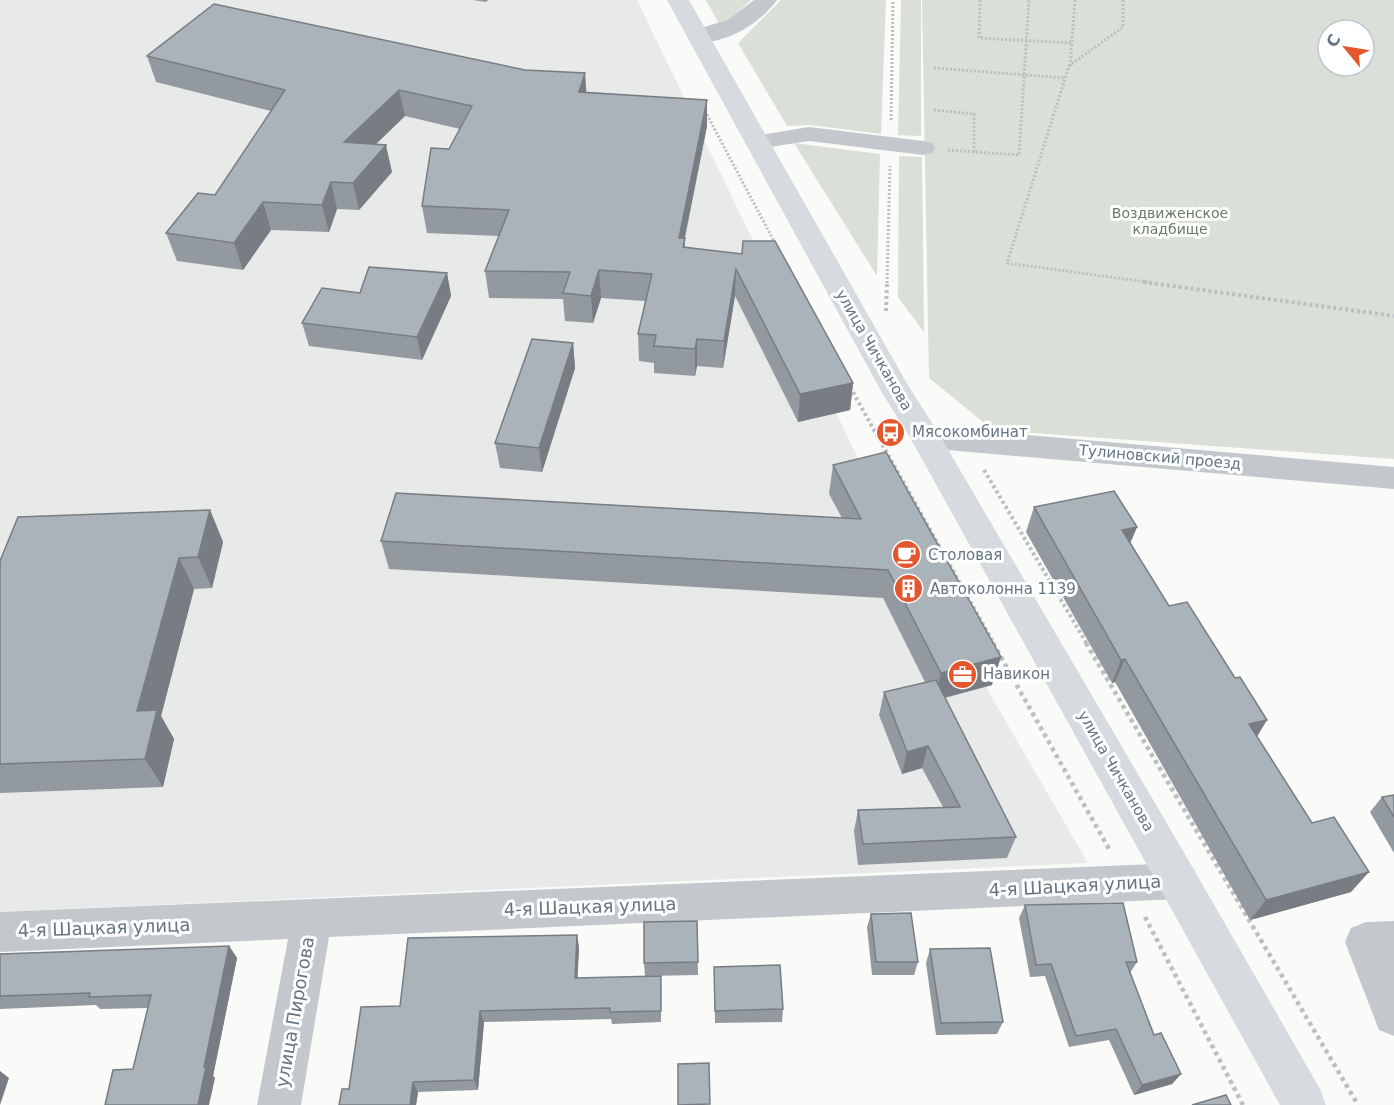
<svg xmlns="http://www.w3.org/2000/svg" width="1394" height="1105" font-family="'DejaVu Sans',sans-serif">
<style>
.built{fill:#e8e9e9}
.green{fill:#dadfd7;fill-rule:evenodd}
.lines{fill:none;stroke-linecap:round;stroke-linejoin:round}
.path-far2{stroke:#bbbfc2;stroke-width:3;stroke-dasharray:2 2;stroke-linecap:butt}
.path-far1{stroke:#bbbfc2;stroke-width:4;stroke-dasharray:3 3;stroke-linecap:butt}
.path{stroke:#bbbfc2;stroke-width:4.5;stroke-dasharray:4 4;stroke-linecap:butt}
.minor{fill:#c3c8cc;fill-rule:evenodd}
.major{fill:#d6dbdf;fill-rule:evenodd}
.wall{fill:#929a9f}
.shaded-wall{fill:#777d82}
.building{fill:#aab3b9;stroke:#777d82;stroke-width:1.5}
.labels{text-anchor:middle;stroke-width:6;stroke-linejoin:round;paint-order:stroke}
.far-park-label{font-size:14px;fill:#687a64;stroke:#fff}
.street-label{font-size:15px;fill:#657683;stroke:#fff}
.poi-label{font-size:15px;fill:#657683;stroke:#fff;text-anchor:start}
.near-street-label{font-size:18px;fill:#657683;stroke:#fff}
</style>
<rect width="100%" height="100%" fill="#fafaf8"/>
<path class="built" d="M0 0H637L882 508 1088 863 0 912Z"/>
<g class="green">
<path d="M706 0H751L726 23 719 24Z"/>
<path d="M781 0H886L881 134 810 125 787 126 738 43Z"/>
<path d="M901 0H921V136L898 135Z"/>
<path d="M922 0H1394V459L993 430 929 378ZM1328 30H1364V66H1328Z"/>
<path d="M794 143 880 154 877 276Z"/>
<path d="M899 156 922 157 924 332 898 297Z"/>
</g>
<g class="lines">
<g class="path-far2">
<path d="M980 0 979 38 1072 43"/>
<path d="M1123 0V27L1069 66 1007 263 1154 283"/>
<path d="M1070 66 1075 0"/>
<path d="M934 68 1066 78"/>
<path d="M934 110 974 114V152"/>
<path d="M705 111 776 245"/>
<path d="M891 120 893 0"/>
<path d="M948 150 1019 155 1029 0"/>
<path d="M887 283 890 166"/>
</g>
<g class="path-far1">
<path d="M1143 282 1394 316"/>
<path d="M886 311 887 282"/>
<path d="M850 387 994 644"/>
<path d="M984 470 1087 644"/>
</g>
<g class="path">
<path d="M993 643 1109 849"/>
<path d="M1086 643 1358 1105"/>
<path d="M1145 917 1243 1105"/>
</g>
<g class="minor">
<path d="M754 0H777C760 24 721 48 690 41L687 36 690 31 728 20Z"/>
<path d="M809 127 923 141 932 143 935 148 932 153 923 155 809 141 757 149 748 147 745 142 748 137Z"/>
<path d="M925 426 1394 467V489L925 448 914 445 910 437 914 429Z"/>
<path d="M1179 863 1193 868 1199 881 1193 894 1179 899 329 937 301 1105H257L288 939 0 952V912Z"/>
<path d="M1394 921V1036L1379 1030 1345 942 1351 928 1366 922Z"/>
</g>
<path class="major" d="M667 0H689L909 387 936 429 1193 868 1320 1089 1326 1105H1280L912 441 881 391Z"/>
</g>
<g class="wall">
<path d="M473 0H488L486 2Z"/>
<path d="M147 56 586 92 707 100V126L685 238V247L742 254 853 383 850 410 798 422 735 296 723 368 697 366 695 376 654 373V363L639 361 638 334 645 301 601 298 593 323 565 321 563 299 489 298 485 271 499 236 427 233 422 206 460 129 405 116 376 144 392 172 359 210 337 209 329 232 271 230 243 270 177 261 166 233 215 195 271 111 156 82Z"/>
<path d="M447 273 451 296 422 360 309 346 302 323 360 293Z"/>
<path d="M573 343 575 368 542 472 500 468 495 443Z"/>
<path d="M833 465 992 685 945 698 1016 837 1007 858 858 865 854 831 858 810 943 807 922 768 902 774 879 715 884 692 925 682 883 598 389 569 381 541 842 518 829 494Z"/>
<path d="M1034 507 1137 527 1130 543 1169 606 1235 678 1267 720 1257 737 1351 892 1250 920 1115 682 1112 683 1026 532Z"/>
<path d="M210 510 223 542 212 588 194 589 161 716 174 739 163 787 0 793V561Z"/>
<path d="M1394 795V853L1370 812 1382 797Z"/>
<path d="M1025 905 1137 962 1130 973 1154 1035 1181 1074 1172 1084 1134 1095 1109 1040 1069 1047 1045 976 1030 977 1019 918Z"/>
<path d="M871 914 918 962 914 975H872L867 927Z"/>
<path d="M697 921 698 975 645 976 644 963Z"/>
<path d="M577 935 579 948 577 978 661 976V1022L612 1024 611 1019 484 1022 478 1090 418 1092 416 1105H339L400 1006Z"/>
<path d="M229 946 237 958 213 1076 215 1078 133 1069 148 1008 100 1009 96 1005 0 1009V954Z"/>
<path d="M930 949 1003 1022 997 1034 936 1035 926 963Z"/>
<path d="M714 967 783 1009 782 1022 715 1023Z"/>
</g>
<g class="shaded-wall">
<path d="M585 73 587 100 579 92Z"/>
<path d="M399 90 405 116 350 169 344 142Z"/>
<path d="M707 100V126L679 265V238Z"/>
<path d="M386 145 392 172 359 210 353 183Z"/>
<path d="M331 182 337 209 329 232 322 205Z"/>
<path d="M263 202 271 230 243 270 234 243Z"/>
<path d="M736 269 735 296 723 368 724 341Z"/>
<path d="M599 270 601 298 593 323 591 296Z"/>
<path d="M447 273 451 296 422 360 417 337Z"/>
<path d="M697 339V366L695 376V349Z"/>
<path d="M573 343 575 368 542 472 539 448Z"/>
<path d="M853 383 850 410 798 422 800 394Z"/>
<path d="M210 510 223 542 212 588 198 557Z"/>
<path d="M1137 527 1127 551 1122 530Z"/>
<path d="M179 558 194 589 161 716 174 739 163 787 145 759 137 711Z"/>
<path d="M1001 657 992 685 934 700 941 673Z"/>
<path d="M1125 659 1115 682 1112 683 1121 660Z"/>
<path d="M1267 720 1253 742 1249 724Z"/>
<path d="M928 746 922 768 902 774 907 752Z"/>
<path d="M1369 872 1351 892 1250 920 1266 900Z"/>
<path d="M577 935 579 948 577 990 575 978Z"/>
<path d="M229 946 237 958 213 1076 215 1078 209 1105H198L204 1067Z"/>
<path d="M480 1011 484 1022 478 1090 474 1080Z"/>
<path d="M0 1071 9 1078 0 1105Z"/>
<path d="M1181 1074 1172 1084 1134 1095 1142 1085Z"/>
<path d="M413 1082 418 1092 416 1105H410Z"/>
</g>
<g class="building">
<path d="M214 4 525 70 585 73 579 92 707 100 679 238H685L683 247 742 254 743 241H775L853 383 800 394 736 269 724 341 697 339 695 349 654 346 656 335 638 334 652 274 599 270 591 296 563 293 570 272 485 271 509 210 422 206 431 148 449 149 472 106 399 90 344 142 386 145 353 183 331 182 322 205 263 202 234 243 166 233 198 193 215 195 285 90 147 56Z"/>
<path d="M369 267 447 273 417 337 302 323 322 288 360 293Z"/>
<path d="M532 339 573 343 539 448 495 443Z"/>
<path d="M886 452 1001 657 941 673 888 570 381 541 396 493 861 519 833 465Z"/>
<path d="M1114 491 1137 527 1122 530 1169 606 1187 602 1235 678 1240 677 1267 720 1249 724 1312 823 1334 817 1369 872 1266 900 1125 659 1121 660 1034 507Z"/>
<path d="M210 510 198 557 179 558 137 711 157 710 145 759 0 764V561L18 517Z"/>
<path d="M936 680 1016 837 863 844 858 810 960 807 928 746 907 752 884 692Z"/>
<path d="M1394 795V817L1382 797Z"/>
<path d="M1123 903 1137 962H1126L1154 1035 1161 1033 1181 1074 1142 1085 1116 1029 1076 1036 1051 964 1036 965 1025 905Z"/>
<path d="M911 913 918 962H876L871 914Z"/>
<path d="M697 921 698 962 644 963V922Z"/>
<path d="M577 935 575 978 661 976V1011L610 1012V1008L480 1011 474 1080 413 1082 410 1105H339L342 1089H349L361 1007 400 1006 408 938Z"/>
<path d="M229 946 204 1067H206L198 1105H105L113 1070 133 1069 151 995 89 997 90 993 0 996V954Z"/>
<path d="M990 948 1003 1022 941 1023 930 949Z"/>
<path d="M780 965 783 1009 715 1011 714 967Z"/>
<path d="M709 1063 710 1104 678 1105V1064Z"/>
<path d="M1226 1095 1231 1105H1192Z"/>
</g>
<defs>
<symbol id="bus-disc" viewBox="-11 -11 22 22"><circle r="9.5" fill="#e4572e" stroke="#fff"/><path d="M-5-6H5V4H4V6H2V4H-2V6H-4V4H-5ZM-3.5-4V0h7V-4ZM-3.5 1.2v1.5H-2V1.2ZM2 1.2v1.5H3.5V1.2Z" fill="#fff"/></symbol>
<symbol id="cafe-disc" viewBox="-11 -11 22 22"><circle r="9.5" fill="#e4572e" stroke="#fff"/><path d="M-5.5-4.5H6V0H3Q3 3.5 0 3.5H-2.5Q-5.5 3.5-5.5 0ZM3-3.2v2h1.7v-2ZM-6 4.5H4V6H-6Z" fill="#fff"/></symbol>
<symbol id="building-disc" viewBox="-11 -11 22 22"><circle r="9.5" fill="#e4572e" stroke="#fff"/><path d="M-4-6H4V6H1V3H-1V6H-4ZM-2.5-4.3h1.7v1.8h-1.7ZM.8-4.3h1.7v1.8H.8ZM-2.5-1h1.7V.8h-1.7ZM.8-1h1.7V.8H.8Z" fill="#fff"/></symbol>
<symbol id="office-disc" viewBox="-11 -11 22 22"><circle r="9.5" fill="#e4572e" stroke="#fff"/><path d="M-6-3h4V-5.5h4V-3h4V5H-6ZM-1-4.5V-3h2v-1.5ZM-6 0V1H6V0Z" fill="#fff"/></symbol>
</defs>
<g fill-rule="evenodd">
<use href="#bus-disc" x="874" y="416" width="33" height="33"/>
<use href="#cafe-disc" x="890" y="538" width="33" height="33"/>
<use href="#building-disc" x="892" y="572" width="33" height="33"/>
<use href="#office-disc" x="946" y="658" width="33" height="33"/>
</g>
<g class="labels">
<g class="far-park-label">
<text x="1170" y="218">Воздвиженское<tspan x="1170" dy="16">кладбище</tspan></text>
</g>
<g class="street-label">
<text transform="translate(874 350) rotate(60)" y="5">улица Чичканова</text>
<text transform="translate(1160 457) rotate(5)" y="5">Тулиновский проезд</text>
<text transform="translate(1116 771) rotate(60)" y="5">улица Чичканова</text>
</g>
<g class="poi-label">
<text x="912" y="437">Мясокомбинат</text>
<text x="928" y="560">Столовая</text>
<text x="930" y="594">Автоколонна 1139</text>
<text x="983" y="679">Навикон</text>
</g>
<g class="near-street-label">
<text transform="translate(1075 886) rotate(-3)" y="6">4-я Шацкая улица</text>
<text transform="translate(590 907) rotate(-2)" y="6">4-я Шацкая улица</text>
<text transform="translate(104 928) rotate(-2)" y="6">4-я Шацкая улица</text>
<text transform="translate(295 1012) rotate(-80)" y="6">улица Пирогова</text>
</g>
</g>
<g transform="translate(1346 48) rotate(300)"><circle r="28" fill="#ffffff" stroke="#c1c8cd" stroke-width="1.5"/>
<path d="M0-4.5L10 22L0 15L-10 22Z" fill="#e4572e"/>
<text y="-9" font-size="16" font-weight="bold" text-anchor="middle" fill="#657683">С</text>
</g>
</svg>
